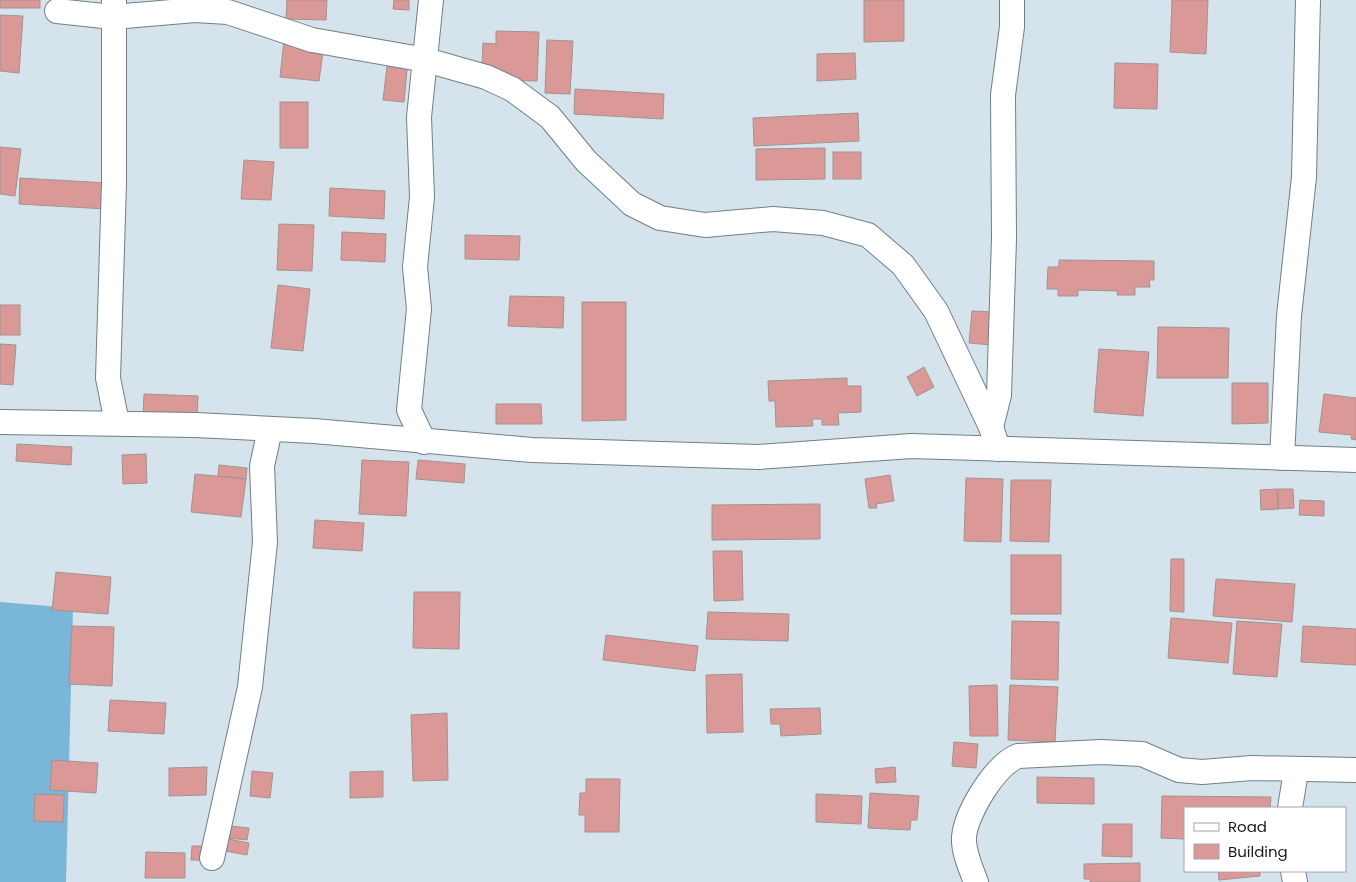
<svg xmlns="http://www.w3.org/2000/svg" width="1356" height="882" font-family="Poppins,sans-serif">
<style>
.forest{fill:#79b6d7}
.building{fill:#da9996;stroke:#a29291}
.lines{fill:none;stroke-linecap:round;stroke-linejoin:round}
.minor-casing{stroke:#717e86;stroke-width:26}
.minor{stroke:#fff;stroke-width:24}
</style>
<rect width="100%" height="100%" fill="#d5e4ec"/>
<path class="forest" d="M0 602 73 608 66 882H0Z"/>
<g class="building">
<rect x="0" y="0" width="40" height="8"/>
<path d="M287 0H327L326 20 286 19Z"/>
<path d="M394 0H409V10L393 9Z"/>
<path d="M864 0H904V41L864 42Z"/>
<path d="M1172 0H1208L1206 54 1170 52Z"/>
<path d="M0 15 23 16 19 73 0 71Z"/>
<path d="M496 31 539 32 537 81 495 80V66H482L483 43 496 44Z"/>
<path d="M284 40 324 44 319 81 280 77Z"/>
<path d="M547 40 573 41 570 94 545 93Z"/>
<path d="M855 53 856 79 817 81V54Z"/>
<path d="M388 58 408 60 404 102 383 100Z"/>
<path d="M1115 63 1158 64 1157 109 1114 108Z"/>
<path d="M575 89 664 94 663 119 574 114Z"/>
<rect x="280" y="102" width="28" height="46"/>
<path d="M858 113 859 141 754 146 753 118Z"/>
<path d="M0 147 21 149 15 196 0 194Z"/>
<path d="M825 148V179L756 180V149Z"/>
<rect x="833" y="152" width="28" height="27"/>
<path d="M244 160 274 162 271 200 241 199Z"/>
<path d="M20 178 108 183 106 209 19 204Z"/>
<path d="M330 188 385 191 384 219 329 216Z"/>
<path d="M279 224 314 225 312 271 277 270Z"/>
<path d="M342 232 386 234 385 262 341 260Z"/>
<path d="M465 235 520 236 519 260 465 259Z"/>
<path d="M1059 260 1154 261V280H1149L1150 287H1135V295H1117L1118 291 1078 290V296H1058V289H1047L1048 267H1059Z"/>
<path d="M278 285 310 289 303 351 271 348Z"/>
<path d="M510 296 564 297 563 328 508 326Z"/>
<path d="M582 302H626V420L582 421Z"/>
<rect x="0" y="305" width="20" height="30"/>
<path d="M972 311 994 312 992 345 969 343Z"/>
<path d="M1158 327 1229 328 1228 378H1157Z"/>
<path d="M0 344 16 345 13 385 0 384Z"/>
<path d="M1099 349 1149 352 1143 416 1094 412Z"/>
<path d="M924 367 934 387 917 396 907 377Z"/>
<path d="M847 378V386H861V412L838 413 839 425H822V419H812L813 426 776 427 775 401H769L768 381Z"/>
<path d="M1232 383H1268V423L1232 424Z"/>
<path d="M144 394 198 396 197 416 143 414Z"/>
<path d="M1324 394 1356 398V440L1351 439 1352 435 1319 432Z"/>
<path d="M496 404H541L542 424H496Z"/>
<path d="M17 444 72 447 71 465 16 461Z"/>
<path d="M146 454 147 483 123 484 122 455Z"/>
<path d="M362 460 409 462 406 516 359 514Z"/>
<path d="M418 460 465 464 464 483 416 479Z"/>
<path d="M219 465 247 468 246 479 218 476Z"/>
<path d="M195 474 246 479 241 517 191 512Z"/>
<path d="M890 475 894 501 876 504 877 508H869L865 479Z"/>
<path d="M966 478 1003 479 1001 542 964 541Z"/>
<path d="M1011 480H1051L1049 542 1010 541Z"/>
<path d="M1277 489 1278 509 1261 510 1260 490Z"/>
<path d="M1278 489H1293L1294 508 1278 509Z"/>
<path d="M1300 500 1324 501V516L1299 515Z"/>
<path d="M820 504V539L712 540V505Z"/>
<path d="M315 520 364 523 362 551 313 548Z"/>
<path d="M713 551H742L743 600 714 601Z"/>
<rect x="1011" y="555" width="50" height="59"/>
<path d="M1171 559H1184V612L1170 611Z"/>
<path d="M56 572 111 577 108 614 52 610Z"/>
<path d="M1216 579 1295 584 1292 622 1213 616Z"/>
<path d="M414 592H460L459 649 413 648Z"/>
<path d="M708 612 789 614 788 641 706 639Z"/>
<path d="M1171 618 1232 623 1228 663 1168 658Z"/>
<path d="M1012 621 1059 622 1058 680 1011 679Z"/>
<path d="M1237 621 1282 624 1277 677 1233 674Z"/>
<path d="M72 626 114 627 112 686 69 684Z"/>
<path d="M1303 626 1356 629V665L1301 662Z"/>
<path d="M606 635 698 646 695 671 603 660Z"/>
<path d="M742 674 743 732 707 733 706 675Z"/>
<path d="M997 685 998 736H970L969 686Z"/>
<path d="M1010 685 1058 687 1055 742 1008 740Z"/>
<path d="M110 700 166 703 164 734 108 731Z"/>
<path d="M820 708 821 734 781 736 780 724H771L770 709Z"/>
<path d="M447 713 448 780 413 781 411 715Z"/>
<path d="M954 742 978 744 976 768 952 766Z"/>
<path d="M52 760 98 763 96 793 50 790Z"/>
<path d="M207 767 206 795 169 796V768Z"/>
<path d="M895 767 896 782 876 783 875 769Z"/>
<path d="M252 771 273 773 270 798 250 796Z"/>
<path d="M383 771V797L350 798V772Z"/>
<path d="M1037 777 1094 778V804L1037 803Z"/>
<path d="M586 779H620L619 832H585V815H579L580 793H586Z"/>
<path d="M870 793 919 796 917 820H911L910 830 868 828Z"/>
<path d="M35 794 64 795 63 822 34 821Z"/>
<path d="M816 794 862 796 861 824 816 822Z"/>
<path d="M1162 796 1271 797 1270 808H1185V839L1161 838Z"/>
<path d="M1103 824H1132V857L1102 856Z"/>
<path d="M230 826 249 828 247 840 228 838Z"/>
<path d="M228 839 249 843 247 855 225 851Z"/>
<path d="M192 846H205L204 860H191Z"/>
<path d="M146 852 185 853V878H145Z"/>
<path d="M1140 863V882H1090V879H1084V864Z"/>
<path d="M1218 871H1260V876L1219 880Z"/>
</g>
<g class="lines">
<defs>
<g id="minor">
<path d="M114 0V183L108 378 117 423"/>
<path d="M57 11 113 17 195 10 228 12 312 40 426 60 486 77 512 89 550 117 586 161 632 204 660 218 705 225 773 219 823 223 868 235 903 265 936 311 991 427 998 449"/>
<path d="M0 422 196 425 314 431 532 450 759 457 911 446 1356 460"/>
<path d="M991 427 999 395 1004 239 1003 95 1012 27V0"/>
<path d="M424 442 409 410 419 309 415 267 422 197 419 117 431 0"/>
<path d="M1282 458 1289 316 1304 177 1308 0"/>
<path d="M1290 808 1296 771"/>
<path d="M212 858 250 687 265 542 262 466 270 429"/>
<path d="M1293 871 1295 882"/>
<path d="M976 882C971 869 963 851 964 837 966 813 995 765 1018 756L1101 752 1142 754 1179 770 1202 772 1252 768 1356 770"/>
</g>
</defs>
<use href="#minor" class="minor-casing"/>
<use href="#minor" class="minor"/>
</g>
<rect x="1184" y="807" width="162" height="65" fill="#ffffff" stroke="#a1a3a5"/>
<rect x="1194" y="823" width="25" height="8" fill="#ffffff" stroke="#a1a3a5"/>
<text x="1228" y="832" font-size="15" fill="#151a1d">Road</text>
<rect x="1194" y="844" width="25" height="15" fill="#da9996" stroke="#a1a3a5"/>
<text x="1228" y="857" font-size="15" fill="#151a1d">Building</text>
</svg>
